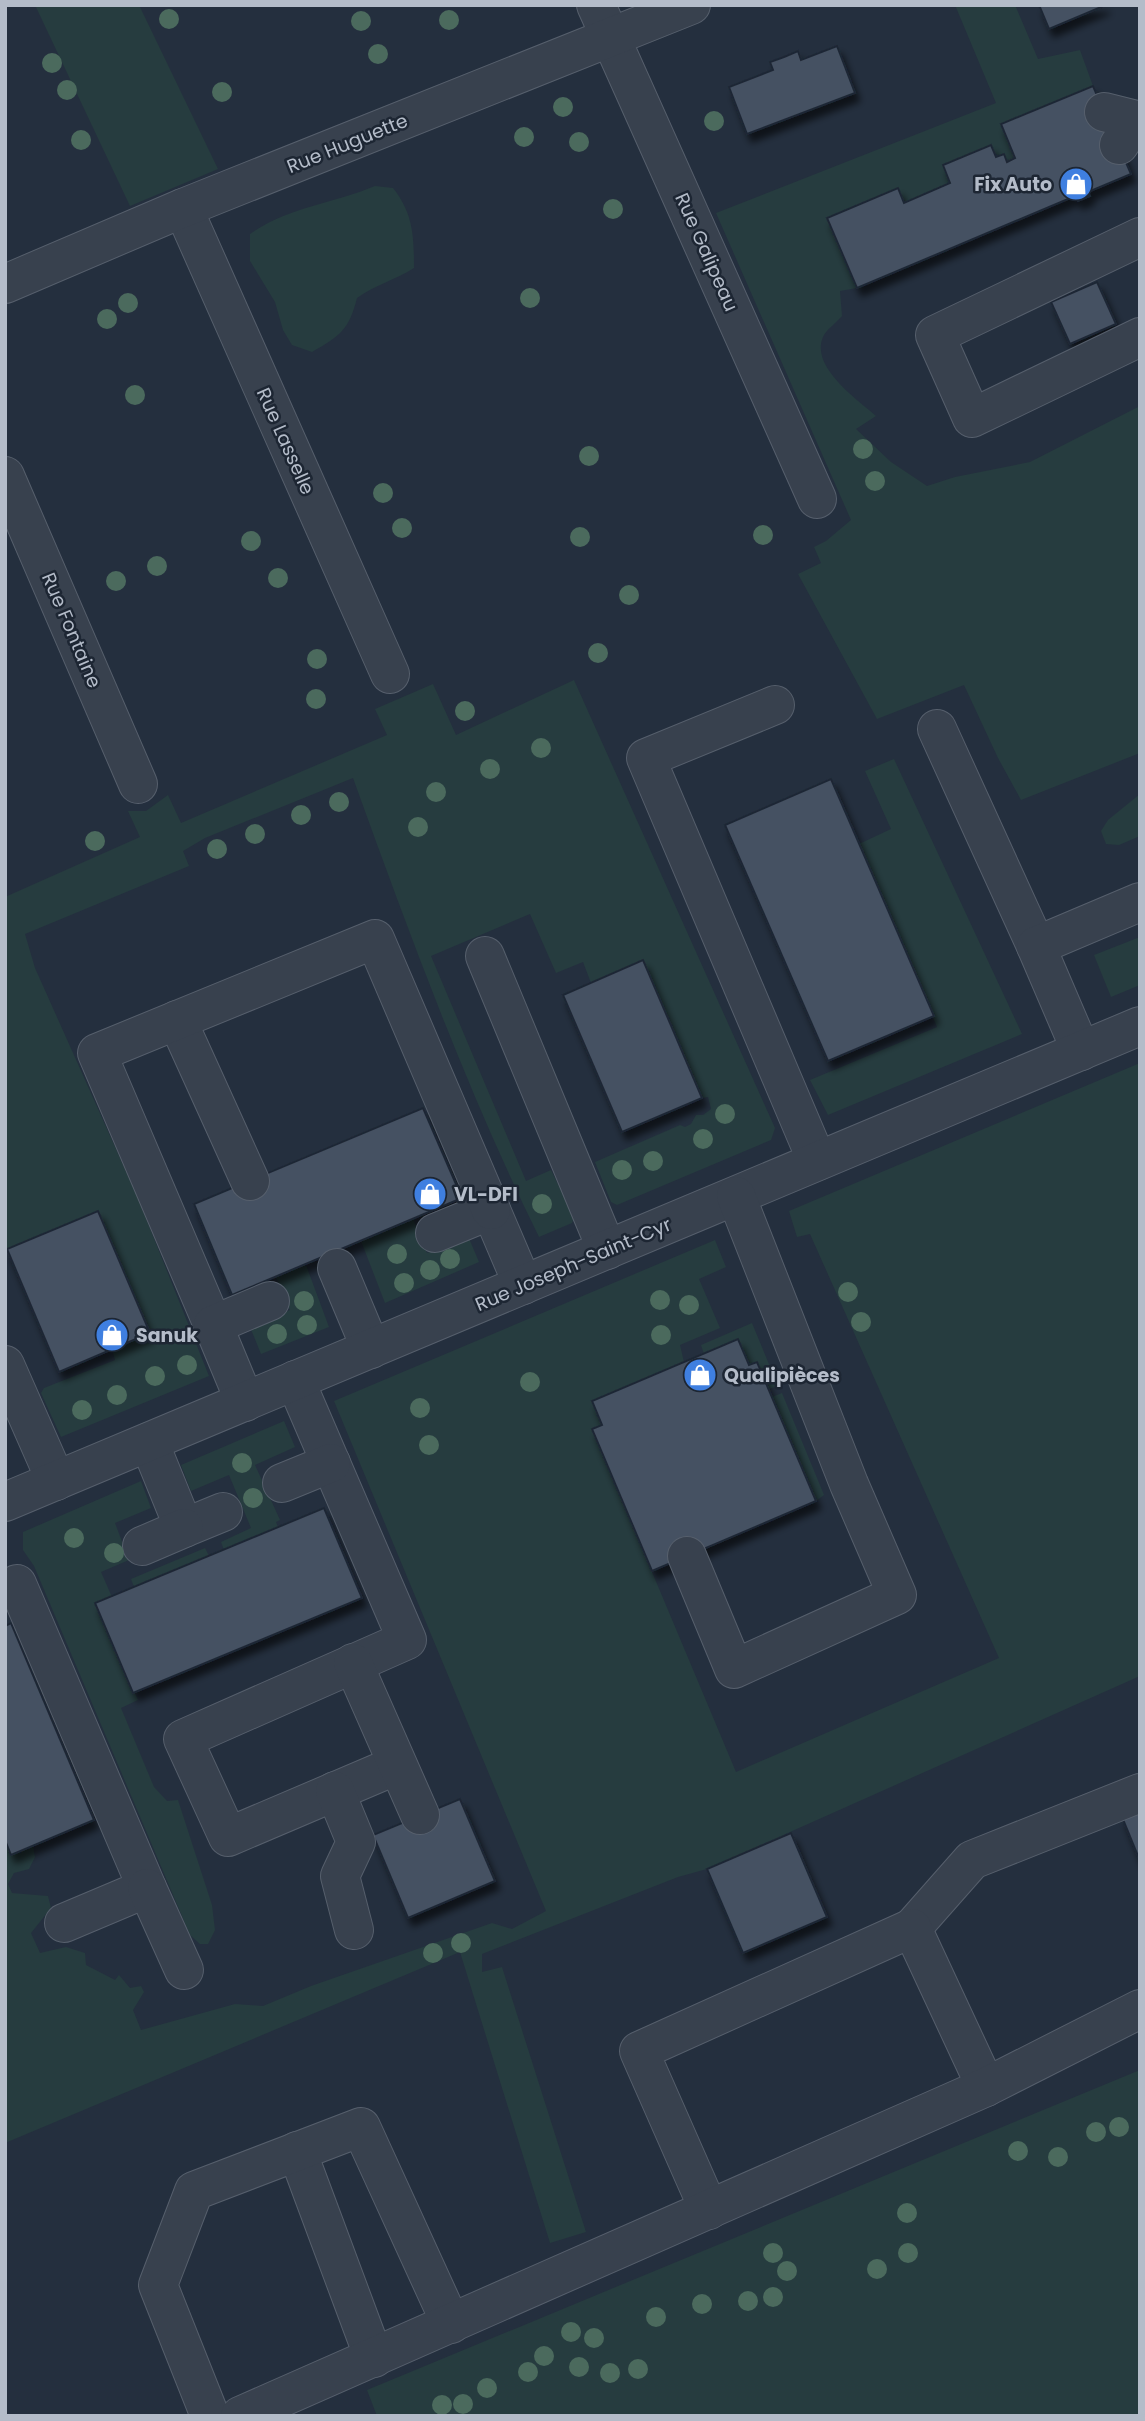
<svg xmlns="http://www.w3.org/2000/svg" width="1145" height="2421" font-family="Poppins,sans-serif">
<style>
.green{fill:#263c3f}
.building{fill:#455162;stroke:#1f2835;stroke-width:2;filter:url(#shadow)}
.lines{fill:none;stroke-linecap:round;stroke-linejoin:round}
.minor-casing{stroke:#565f6c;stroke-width:40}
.minor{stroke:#38414e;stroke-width:38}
.tree{fill:#4b6a5d}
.labels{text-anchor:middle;stroke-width:5;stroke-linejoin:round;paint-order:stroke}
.street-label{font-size:19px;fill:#b4bcc9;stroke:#1d2633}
.poi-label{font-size:19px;font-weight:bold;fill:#b4bcc9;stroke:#1d2633;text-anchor:start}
</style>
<defs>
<filter id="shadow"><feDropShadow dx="4.5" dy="8" stdDeviation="3.5" flood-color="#0009"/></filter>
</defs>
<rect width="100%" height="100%" fill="#242f3e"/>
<g class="green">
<path d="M35 5H139L218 169 130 206Z"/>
<path d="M955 5H1015L1038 59 1080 50 1093 86 1002 124 1015 158 1007 162 1004 154 996 157 990 145 943 165 950 183 904 203 897 188 828 218 857 288 840 291 842 316C837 322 826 330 823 337 810 367 857 399 876 416L856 429 891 462 927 486 955 477 1030 462 1140 406V753L1021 800 998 758 964 685 877 719 798 574 821 563 814 547 826 541 851 520 716 213 996 103Z"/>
<path d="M375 186 393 188C413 213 414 236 414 268 395 280 375 285 357 298 349 330 340 336 312 352L292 345 283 330 275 302 250 261V234C288 207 332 204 375 186Z"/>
<path d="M574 680 775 1128 771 1140 617 1205 611 1202 595 1162 680 1125 685 1127 691 1124 696 1115H703L711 1109 708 1097 702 1098 643 961 591 983 583 962 556 973 530 914 431 956 526 1181 551 1170 574 1217 572 1223 539 1237C466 1089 409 933 353 778L205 838 183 851 189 866 25 934 35 968 137 1196 209 1376 61 1437 41 1393 44 1388 115 1360 112 1349 150 1332 98 1211 7 1249 5 1246V897L140 837 128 811H146L168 795 181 823 387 735 375 709 433 684 456 735Z"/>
<path d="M894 759 1022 1034 828 1115 810 1080 937 1027 859 844 891 829 865 771Z"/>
<path d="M1140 794V836L1119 845 1106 844 1101 831 1108 820Z"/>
<path d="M1140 937V985L1111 997 1094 955Z"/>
<path d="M1140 1063V1676L707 1869 678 1877 482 1954V1972L502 1967 586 2232 550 2243 460 1952 5 2143V1840L33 1846 35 1857 29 1869 14 1873 8 1884 12 1893 48 1896 51 1908 31 1933 40 1953 66 1947 85 1953 86 1965 115 1980 119 1975 130 1988 141 1986 144 1992 133 2010 141 2030 235 2004 263 2006 311 1986 492 1923 512 1929 546 1911 334 1401 715 1240 726 1267 699 1279 720 1328 680 1345 684 1362 592 1401 602 1425 592 1429 736 1772 999 1658 810 1234 797 1237 789 1211Z"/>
<path d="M413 1219 427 1253 468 1236 479 1262 385 1303 361 1241Z"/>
<path d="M306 1265 329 1327 261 1354 250 1327 290 1310 276 1277Z"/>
<path d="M752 1323 778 1386 769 1389 757 1362 749 1365 738 1339 704 1354 701 1345Z"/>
<path d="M782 1393 824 1495 816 1501 772 1397Z"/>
<path d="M284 1421 295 1447 255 1465 280 1520 276 1522 278 1527 224 1550 221 1542 251 1528 229 1475 191 1491 181 1465Z"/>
<path d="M141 1481 151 1508 115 1523 129 1560 101 1572 112 1597 96 1604 138 1700 121 1708 154 1787 167 1801 178 1800 212 1905 215 1930 208 1944H200L190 1935 34 1566 23 1550V1532Z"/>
<path d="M205 1548 209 1556 134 1587 131 1579Z"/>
<path d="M1140 2070V2416H377L367 2390Z"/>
</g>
<g class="building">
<path d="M1039 5H1106L1049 29Z"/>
<path d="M837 46 855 93 747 134 729 87 773 70 770 62 784 57 798 51 801 60Z"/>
<path d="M1093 86 1131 174 1088 192 1090 196 1078 201 1075 196 857 288 827 218 898 188 904 203 950 183 943 165 991 145 996 157 1004 154 1007 162 1015 158 1001 124Z"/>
<path d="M1097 282 1116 324 1070 344 1051 302Z"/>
<path d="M831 779 934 1016 828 1061 725 825Z"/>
<path d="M643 960 702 1098 622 1132 563 995Z"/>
<path d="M423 1108 462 1198 232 1295 194 1204Z"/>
<path d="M98 1211 150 1333 59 1372 7 1249Z"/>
<path d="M738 1339 749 1365 757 1362 816 1501 652 1571 592 1429 602 1425 592 1401Z"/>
<path d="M324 1508 362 1598 133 1693 95 1603Z"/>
<path d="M11 1623 94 1820 11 1855 5 1840V1626Z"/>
<path d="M460 1799 495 1881 408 1918 373 1835Z"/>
<path d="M1140 1809V1861L1122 1817Z"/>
<path d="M791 1833 827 1917 743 1953 707 1869Z"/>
</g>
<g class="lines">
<defs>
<g id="minor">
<path d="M596 5 817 499"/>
<path d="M1104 112 1136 120 1119 145"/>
<path d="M183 208 390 674"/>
<path d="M1140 237 935 335 972 418 1140 337"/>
<path d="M5 284 183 208 691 5"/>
<path d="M5 476 138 784"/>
<path d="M775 705 646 758 817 1161"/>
<path d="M937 729 1036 946"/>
<path d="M485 956 607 1250"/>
<path d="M177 1020 250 1181"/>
<path d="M1081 1051 1036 946 1140 902"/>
<path d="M435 1233 491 1210 523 1285"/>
<path d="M337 1268 371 1349"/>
<path d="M213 1325 97 1053 375 939 491 1210"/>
<path d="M5 1365 56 1481"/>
<path d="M295 1380 407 1640 183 1739 228 1837 397 1765"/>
<path d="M245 1402 213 1325 270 1301"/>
<path d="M149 1442 184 1528 223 1512"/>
<path d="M282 1483 331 1463"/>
<path d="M5 1502 1140 1026"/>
<path d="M142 1546 184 1528"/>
<path d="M687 1556 734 1669 897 1595 849 1484 736 1196"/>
<path d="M17 1584 147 1888 64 1923"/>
<path d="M353 1663 420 1815"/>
<path d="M335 1791 356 1842 340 1876 354 1930"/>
<path d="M147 1888 184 1970"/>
<path d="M912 1928 972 1860 1140 1793"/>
<path d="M297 2151 374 2358"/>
<path d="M709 2210 639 2051 912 1928 986 2087"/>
<path d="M210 2416 158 2285 194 2191 361 2127 451 2324"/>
<path d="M240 2416 986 2087 1140 2009"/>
</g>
</defs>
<use href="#minor" class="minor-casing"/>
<use href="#minor" class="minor"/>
</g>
<g class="tree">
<circle cx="169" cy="19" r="10"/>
<circle cx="449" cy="20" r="10"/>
<circle cx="361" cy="21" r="10"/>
<circle cx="378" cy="54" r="10"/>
<circle cx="52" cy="63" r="10"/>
<circle cx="67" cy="90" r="10"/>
<circle cx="222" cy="92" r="10"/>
<circle cx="563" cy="107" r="10"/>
<circle cx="714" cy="121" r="10"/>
<circle cx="524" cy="137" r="10"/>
<circle cx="81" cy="140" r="10"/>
<circle cx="579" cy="142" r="10"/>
<circle cx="613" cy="209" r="10"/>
<circle cx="530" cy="298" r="10"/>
<circle cx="128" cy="303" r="10"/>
<circle cx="107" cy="319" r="10"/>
<circle cx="135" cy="395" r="10"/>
<circle cx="863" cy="449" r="10"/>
<circle cx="589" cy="456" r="10"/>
<circle cx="875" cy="481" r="10"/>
<circle cx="383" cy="493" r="10"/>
<circle cx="402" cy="528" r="10"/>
<circle cx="763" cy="535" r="10"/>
<circle cx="580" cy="537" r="10"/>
<circle cx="251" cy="541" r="10"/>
<circle cx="157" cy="566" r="10"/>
<circle cx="278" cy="578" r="10"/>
<circle cx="116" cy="581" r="10"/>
<circle cx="629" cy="595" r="10"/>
<circle cx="598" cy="653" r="10"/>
<circle cx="317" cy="659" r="10"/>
<circle cx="316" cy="699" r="10"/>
<circle cx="465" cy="711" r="10"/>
<circle cx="541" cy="748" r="10"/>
<circle cx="490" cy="769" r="10"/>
<circle cx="436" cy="792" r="10"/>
<circle cx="339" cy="802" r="10"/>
<circle cx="301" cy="815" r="10"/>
<circle cx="418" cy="827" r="10"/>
<circle cx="255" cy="834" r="10"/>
<circle cx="95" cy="841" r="10"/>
<circle cx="217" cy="849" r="10"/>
<circle cx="725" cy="1114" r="10"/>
<circle cx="703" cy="1139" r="10"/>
<circle cx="653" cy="1161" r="10"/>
<circle cx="622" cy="1170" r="10"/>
<circle cx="542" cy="1204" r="10"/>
<circle cx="397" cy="1254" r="10"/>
<circle cx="450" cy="1259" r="10"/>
<circle cx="430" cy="1270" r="10"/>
<circle cx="404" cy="1283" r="10"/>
<circle cx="848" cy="1292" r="10"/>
<circle cx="660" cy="1300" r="10"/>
<circle cx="304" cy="1301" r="10"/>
<circle cx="689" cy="1305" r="10"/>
<circle cx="861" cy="1322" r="10"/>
<circle cx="307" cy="1325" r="10"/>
<circle cx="277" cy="1334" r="10"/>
<circle cx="661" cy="1335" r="10"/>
<circle cx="187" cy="1365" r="10"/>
<circle cx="155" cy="1376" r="10"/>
<circle cx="530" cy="1382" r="10"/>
<circle cx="117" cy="1395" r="10"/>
<circle cx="420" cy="1408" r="10"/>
<circle cx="82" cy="1410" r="10"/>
<circle cx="429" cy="1445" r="10"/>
<circle cx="242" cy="1463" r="10"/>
<circle cx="253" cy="1498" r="10"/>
<circle cx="74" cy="1538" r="10"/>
<circle cx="114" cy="1553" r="10"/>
<circle cx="461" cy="1943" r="10"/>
<circle cx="433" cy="1953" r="10"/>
<circle cx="1119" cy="2127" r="10"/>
<circle cx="1096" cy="2132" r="10"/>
<circle cx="1018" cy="2151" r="10"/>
<circle cx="1058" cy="2157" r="10"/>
<circle cx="907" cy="2213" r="10"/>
<circle cx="773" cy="2253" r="10"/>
<circle cx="908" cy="2253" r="10"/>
<circle cx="877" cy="2269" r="10"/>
<circle cx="787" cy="2271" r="10"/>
<circle cx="773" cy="2297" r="10"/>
<circle cx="748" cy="2301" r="10"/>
<circle cx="702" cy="2304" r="10"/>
<circle cx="656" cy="2317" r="10"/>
<circle cx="571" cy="2332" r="10"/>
<circle cx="594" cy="2338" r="10"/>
<circle cx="544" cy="2356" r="10"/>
<circle cx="579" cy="2367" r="10"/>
<circle cx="638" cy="2369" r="10"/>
<circle cx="528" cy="2372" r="10"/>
<circle cx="610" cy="2373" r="10"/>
<circle cx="487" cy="2388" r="10"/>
<circle cx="463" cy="2404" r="10"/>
<circle cx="442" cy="2405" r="10"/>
</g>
<defs>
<symbol id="shop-disc" viewBox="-11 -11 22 22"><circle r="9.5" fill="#3f7fe0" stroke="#1d2633"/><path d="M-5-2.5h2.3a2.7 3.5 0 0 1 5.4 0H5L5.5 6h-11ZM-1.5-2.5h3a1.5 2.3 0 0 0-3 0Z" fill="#fff"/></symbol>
</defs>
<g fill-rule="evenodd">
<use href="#shop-disc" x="1057" y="165" width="38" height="38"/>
<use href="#shop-disc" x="411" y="1175" width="38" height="38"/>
<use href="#shop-disc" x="93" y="1316" width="38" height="38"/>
<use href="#shop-disc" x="681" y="1356" width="38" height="38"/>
</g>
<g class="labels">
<g class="street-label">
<text transform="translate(347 143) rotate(-22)" y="7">Rue Huguette</text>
<text transform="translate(707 252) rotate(66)" y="7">Rue Galipeau</text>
<text transform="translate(286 441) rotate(66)" y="7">Rue Lasselle</text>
<text transform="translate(72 630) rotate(67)" y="7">Rue Fontaine</text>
<text transform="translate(573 1264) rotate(-23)" y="7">Rue Joseph-Saint-Cyr</text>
</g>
<g class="poi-label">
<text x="1052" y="191" text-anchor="end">Fix Auto</text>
<text x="454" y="1201">VL-DFI</text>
<text x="136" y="1342">Sanuk</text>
<text x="724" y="1382">Qualipièces</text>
</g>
</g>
<rect width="1145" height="2421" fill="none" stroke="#b4bcc9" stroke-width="14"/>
</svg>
